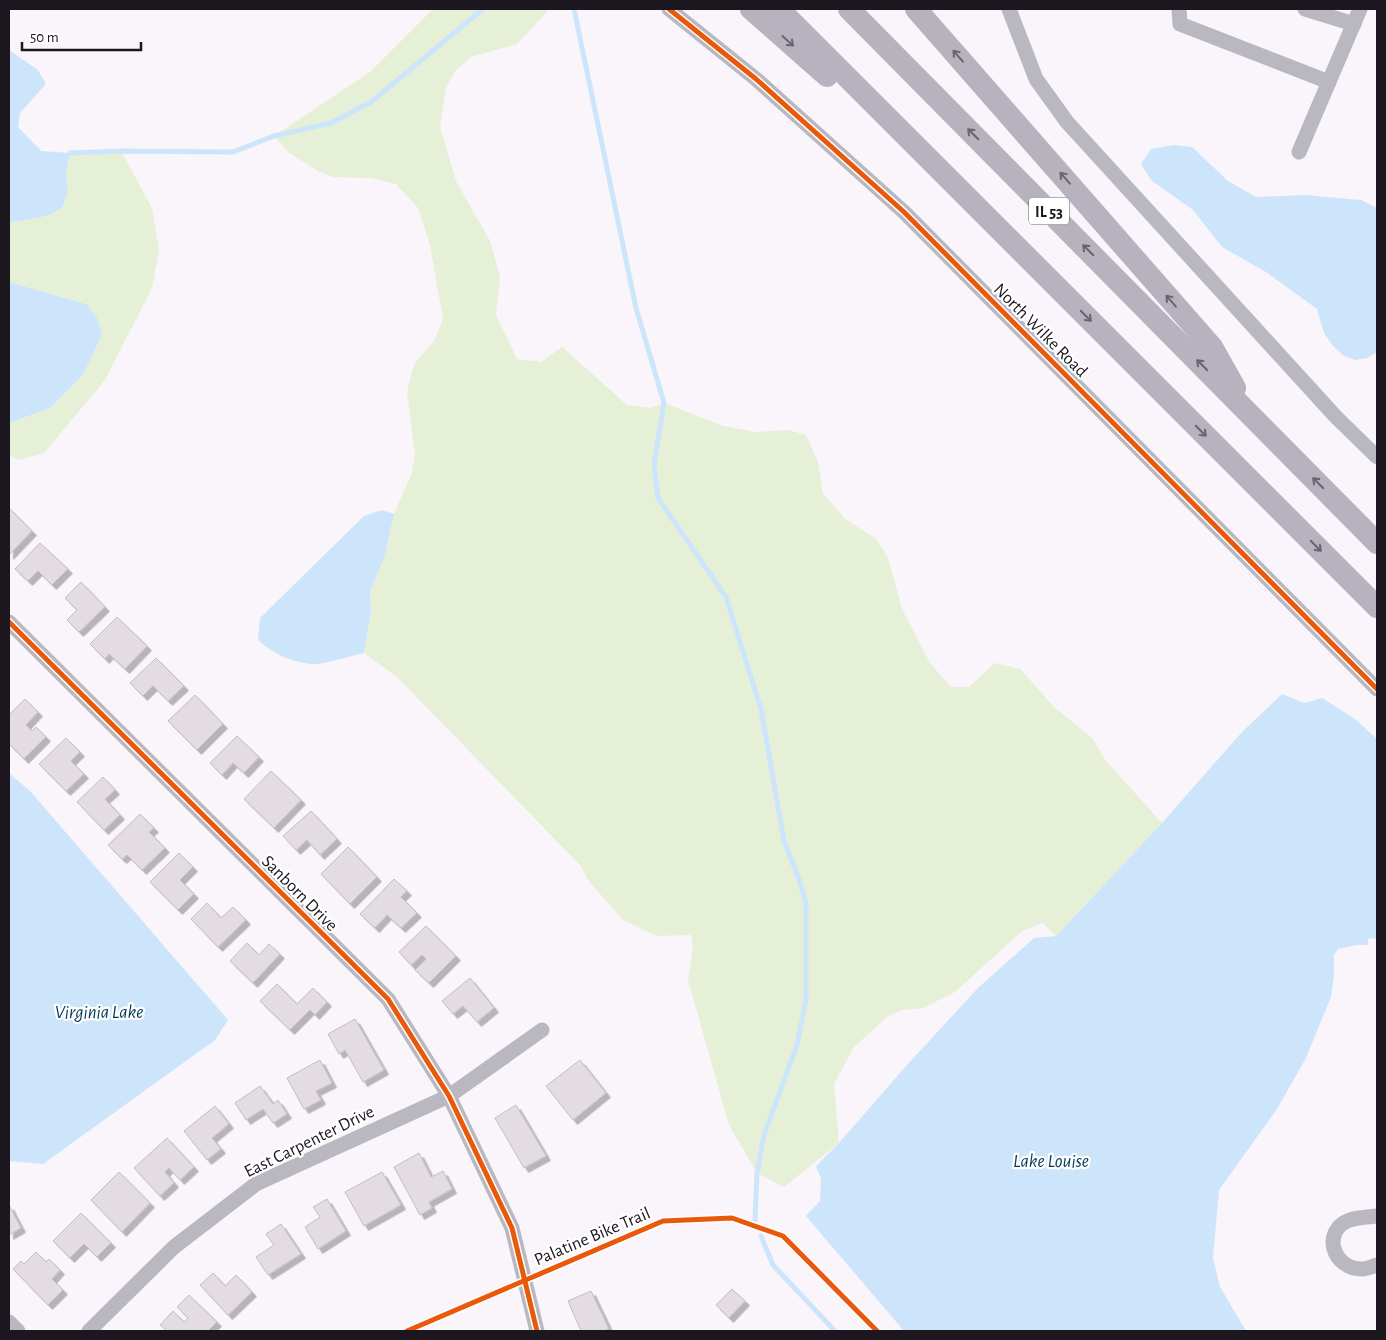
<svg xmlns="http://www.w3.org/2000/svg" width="1386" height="1340" font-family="'Alegreya Sans',sans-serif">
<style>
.green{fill:#e6f0d6}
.water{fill:#cce5fb}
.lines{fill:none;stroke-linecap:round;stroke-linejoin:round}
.stream{stroke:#cce5fb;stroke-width:5}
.building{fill:#e3dde3;stroke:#c2bdc3;filter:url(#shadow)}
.minor{stroke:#b9b8c1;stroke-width:15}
.highway{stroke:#b6b3bf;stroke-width:22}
.cycleway-casing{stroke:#fff;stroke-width:8}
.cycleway{stroke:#e8590c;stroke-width:5}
.oneway{stroke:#69656e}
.labels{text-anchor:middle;stroke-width:4.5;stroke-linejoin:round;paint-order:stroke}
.shield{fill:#fff;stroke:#605d62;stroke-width:1}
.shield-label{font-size:16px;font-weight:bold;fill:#1c171e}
.street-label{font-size:18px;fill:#1c171e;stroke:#fff}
.water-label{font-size:19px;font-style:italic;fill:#043a59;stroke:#fff}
</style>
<defs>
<filter id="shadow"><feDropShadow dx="4.5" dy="4.5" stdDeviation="0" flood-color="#0004"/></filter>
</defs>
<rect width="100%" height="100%" fill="#faf4fb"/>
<g class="green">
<path d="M433 9H548L546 13 517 44 471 57 456 70 446 87 440 127 456 181 490 241 500 276 496 315 517 359 541 362 562 347 627 405 650 408 664 403 723 426 756 432 788 430 806 435 818 462 823 493 844 518 876 539 888 558 902 609 930 663 951 687H969L995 663 1020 669 1054 707 1092 738 1105 760 1162 823 1056 936 1043 923 1022 931 955 992 923 1008 902 1010 888 1016 854 1047 834 1084 839 1143 784 1187 757 1173 729 1125 688 980 693 948 691 935 657 936 623 920 588 880 580 865 397 677 364 653 371 612 370 592 385 555 394 514 412 473 415 455 407 392 414 364 434 341 443 319 430 245 418 208 396 184 371 178 333 177 318 171 288 152 274 136 370 72Z"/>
<path d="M121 151 152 208 159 250 152 288 105 380 44 453 18 460 9 455V422L11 423 50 408 83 375 86 304 9 282V223L47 216 68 192 66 173 70 153Z"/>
</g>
<g class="water">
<path d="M9 50 38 70 46 84 20 113 18 127 41 151 70 153 66 173 68 192 62 208 47 216 9 223Z"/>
<path d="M1174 145 1192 147 1228 181 1256 197 1305 195 1361 200 1377 208V352L1367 358 1356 360 1344 356 1333 346 1324 333 1317 309 1266 272 1222 247 1193 210 1151 180 1141 164 1151 149Z"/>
<path d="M9 282 86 304 97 318 102 334 83 375 50 408 10 423 9 422Z"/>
<path d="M382 510 394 514 385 555 370 592 371 612 364 653C351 656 323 665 311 664 292 662 271 653 258 640L260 618 364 516Z"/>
<path d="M1282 694 1304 703 1322 698 1355 719 1377 739V939L1369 938 1367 945H1356L1338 949 1334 955V975L1331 997 1306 1058 1277 1109 1219 1190 1213 1258 1220 1287 1246 1331H904L806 1216 820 1201 821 1179 816 1166 839 1143 906 1066 978 988 1034 938 1056 936 1162 823 1242 732Z"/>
<path d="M9 773 30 791 228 1020 215 1040 43 1164 9 1161Z"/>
</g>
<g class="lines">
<g class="stream">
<path d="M574 9 636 308 664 403 654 464 658 498 726 597 761 709 784 841 798 876 806 903V999L797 1045 764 1135 757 1173 755 1220"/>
<path d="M70 153 121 151 233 152 274 136 331 123 371 102 483 9"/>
<path d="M761 1236 773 1265 835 1331"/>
</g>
</g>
<g class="building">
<path d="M9 508 32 531 9 555Z"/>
<path d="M40 543 68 569 52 585 38 571 28 581 15 569Z"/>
<path d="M81 582 105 607 79 632 67 620 77 610 65 598Z"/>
<path d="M117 617 147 646 125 669 109 654 105 659 90 644Z"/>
<path d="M156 658 184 686 168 701 153 686 143 696 130 683Z"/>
<path d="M195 695 223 724 197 750 168 721Z"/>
<path d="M25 699 38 712 26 725 32 731 36 727 46 737 24 759 9 744V715Z"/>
<path d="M237 736 259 757 244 773 233 763 222 775 210 763Z"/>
<path d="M66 738 80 752 71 761 84 774 66 791 39 764Z"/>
<path d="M271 771 301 800 274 828 244 799Z"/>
<path d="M103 777 115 790 105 799 120 815 104 830 77 802Z"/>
<path d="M311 811 337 839 320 855 307 840 296 850 283 836Z"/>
<path d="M140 814 154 828 149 832 165 848 142 870 127 855 122 859 108 845Z"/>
<path d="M348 847 377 877 350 904 321 874Z"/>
<path d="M179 853 193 867 180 880 194 894 178 910 150 882Z"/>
<path d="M394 879 407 891 401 897 417 913 401 928 387 915 375 928 360 914Z"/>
<path d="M207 903 221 918 233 907 246 920 218 947 191 919Z"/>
<path d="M426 926 456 956 429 983 415 970 426 959 422 955 411 965 399 952Z"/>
<path d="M247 943 259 955 269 944 280 954 253 983 230 961Z"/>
<path d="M470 978 494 1008 477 1022 463 1006 453 1014 442 1001Z"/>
<path d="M277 984 297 1004 313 988 327 1002 315 1015 310 1010 290 1030 260 1001Z"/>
<path d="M355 1019 384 1070 363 1082 345 1050 339 1054 328 1034Z"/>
<path d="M320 1060 332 1083 316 1091 321 1100 304 1109 287 1078Z"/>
<path d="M580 1060 606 1093 573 1120 546 1086Z"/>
<path d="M260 1086 273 1104 278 1100 287 1114 273 1123 263 1109 246 1120 235 1103Z"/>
<path d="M516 1105 546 1156 524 1168 495 1118Z"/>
<path d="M215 1106 229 1124 212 1138 221 1149 207 1160 184 1131Z"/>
<path d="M167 1138 194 1167 180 1180 169 1168 165 1172 174 1183 160 1196 134 1168Z"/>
<path d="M419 1153 431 1177 443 1171 452 1189 429 1202 432 1208 420 1215 394 1167Z"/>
<path d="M119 1172 150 1203 122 1232 91 1200Z"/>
<path d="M382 1172 401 1205 364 1226 345 1192Z"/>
<path d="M327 1199 346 1231 318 1249 305 1227 320 1217 313 1207Z"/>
<path d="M9 1205 21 1228 9 1235Z"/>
<path d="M81 1213 111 1243 97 1257 84 1244 70 1258 53 1241Z"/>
<path d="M281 1224 301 1254 268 1275 256 1257 274 1245 266 1234Z"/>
<path d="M36 1252 46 1262 49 1259 60 1270 52 1279 63 1290 48 1305 13 1269 21 1261 24 1264Z"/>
<path d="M213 1273 225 1286 236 1275 252 1292 228 1315 200 1285Z"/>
<path d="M732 1289 745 1301 729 1318 716 1305Z"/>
<path d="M591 1291 609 1329 604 1331H581L568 1301Z"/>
<path d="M189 1295 217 1322 208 1331H167L160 1325 173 1311 184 1322 188 1318 177 1307Z"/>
</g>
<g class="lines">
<g class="minor">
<path d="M669 9 756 79 904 212 1377 689"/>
<path d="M1009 9 1036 79 1067 122 1336 417 1377 457"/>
<path d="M1179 9 1180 24 1329 82"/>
<path d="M1305 9 1354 24"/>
<path d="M1299 152 1360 9"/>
<path d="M9 622 388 999 449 1096 512 1228 537 1331"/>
<path d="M1377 1216C1369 1217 1358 1217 1350 1220 1321 1230 1332 1269 1362 1269 1367 1269 1373 1266 1377 1265"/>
<path d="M9 1322 18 1331"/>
<path d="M89 1331 174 1247 256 1184 449 1096 542 1030"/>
</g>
<g class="highway">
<path d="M751 9 827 76"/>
<path d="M779 9 1377 607"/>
<path d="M849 9 1377 543"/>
<path d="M916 9 1212 347 1235 388"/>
</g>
<defs>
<g id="cycleway">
<path d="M669 9 756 79 904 212 1377 689"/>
<path d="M9 622 388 999 449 1096 512 1228 537 1331"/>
<path d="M407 1331 663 1221 732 1218 783 1236 877 1331"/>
</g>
</defs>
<use href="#cycleway" class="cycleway-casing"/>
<use href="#cycleway" class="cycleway"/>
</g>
<defs><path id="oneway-shaft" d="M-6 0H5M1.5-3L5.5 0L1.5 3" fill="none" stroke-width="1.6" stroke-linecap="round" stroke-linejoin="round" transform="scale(1.25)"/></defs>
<g class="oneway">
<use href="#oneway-shaft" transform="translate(788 41) rotate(42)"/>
<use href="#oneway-shaft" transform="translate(958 56) rotate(-131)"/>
<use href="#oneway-shaft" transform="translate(973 134) rotate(-135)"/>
<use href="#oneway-shaft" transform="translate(1065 178) rotate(-131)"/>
<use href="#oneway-shaft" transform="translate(1088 250) rotate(-135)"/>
<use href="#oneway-shaft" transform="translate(1171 301) rotate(-131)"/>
<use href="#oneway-shaft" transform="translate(1086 316) rotate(45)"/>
<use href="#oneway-shaft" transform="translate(1202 365) rotate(-135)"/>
<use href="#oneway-shaft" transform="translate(1201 431) rotate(45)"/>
<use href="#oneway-shaft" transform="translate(1318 483) rotate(-135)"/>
<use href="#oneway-shaft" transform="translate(1316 546) rotate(45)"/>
</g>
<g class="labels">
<rect class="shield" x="1029" y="197.5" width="40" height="27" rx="4"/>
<g class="shield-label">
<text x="1049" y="217">IL 53</text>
</g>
<g class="street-label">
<text transform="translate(1041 330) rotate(45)" y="6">North Wilke Road</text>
<text transform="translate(300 893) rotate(45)" y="6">Sanborn Drive</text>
<text transform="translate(309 1141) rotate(-26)" y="6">East Carpenter Drive</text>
<text transform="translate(592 1236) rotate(-23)" y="6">Palatine Bike Trail</text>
</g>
<g class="water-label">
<text x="99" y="1018">Virginia Lake</text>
<text x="1051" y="1167">Lake Louise</text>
</g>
</g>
<rect width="1386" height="1340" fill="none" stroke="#1c171e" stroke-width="20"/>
<path d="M22 42v8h119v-8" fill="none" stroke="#1c171e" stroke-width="2.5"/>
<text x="30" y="42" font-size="15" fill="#1c171e" stroke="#ffffff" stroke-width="4" paint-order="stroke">50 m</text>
</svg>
